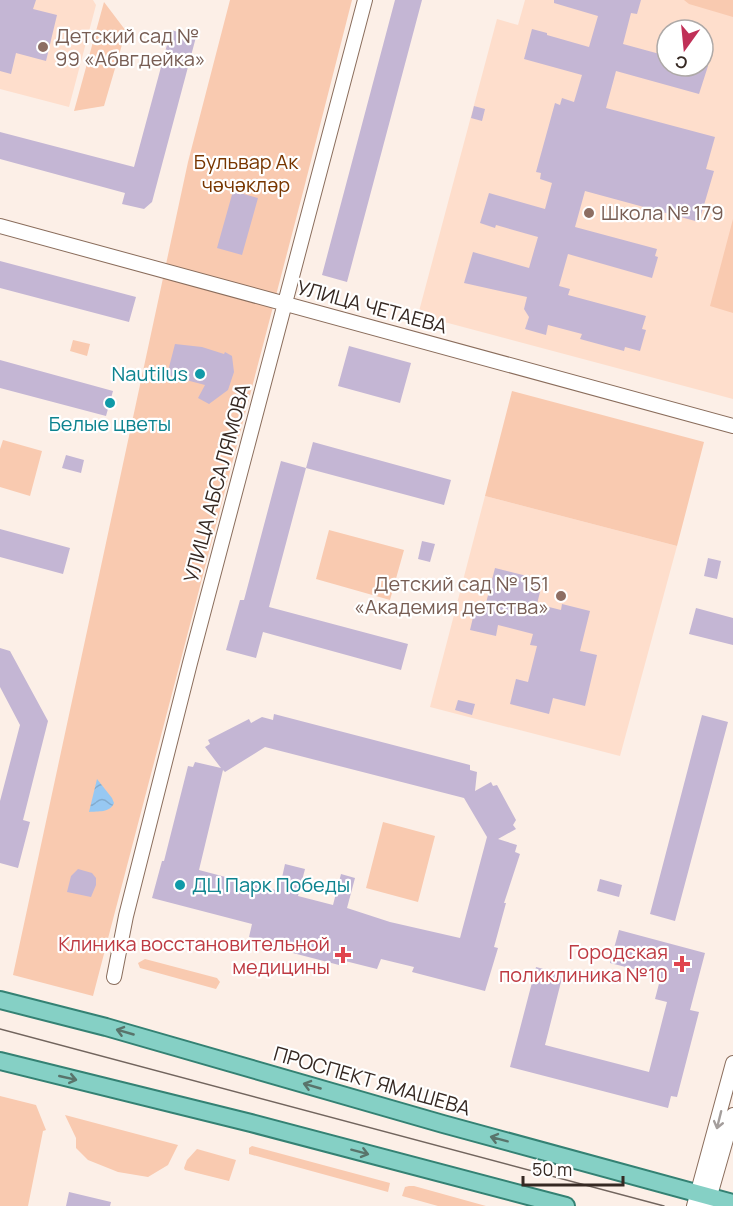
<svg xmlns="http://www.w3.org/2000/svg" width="733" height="1206" viewBox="0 0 733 1206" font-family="Manrope,sans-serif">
  <defs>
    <pattern id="water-waves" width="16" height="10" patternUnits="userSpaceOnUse" patternTransform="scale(1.5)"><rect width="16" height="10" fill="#97c8f2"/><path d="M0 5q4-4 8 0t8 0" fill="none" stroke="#83accf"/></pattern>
  </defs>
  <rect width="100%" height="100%" fill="#fcefe7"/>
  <!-- built -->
  <path fill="#fedecc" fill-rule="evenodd" d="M0,0h93l3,5 -27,102 -69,-18z
    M525,0h208v399l-315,-84 79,-296 21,6zM667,30h36v36h-36z
    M485,496l192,50 -57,210 -190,-49z"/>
  <!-- green -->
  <path fill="#f9cab0" d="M230,0h122l-49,192 -210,804 -80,-21 175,-813z
    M684,0h49v17l-44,-13z
    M104,2l22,29 -22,75 -30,5z
    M733,219v94l-23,-7z
    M73,340l17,4 -3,12 -17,-5z
    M512,391l192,51 -27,104 -192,-50z
    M3,440l39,11 -12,45 -30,-9v-38z
    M329,530l75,20 -14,50 -74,-21z
    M383,822l52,14 -17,66 -52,-14z
    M145,959l72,19 3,4 -4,7 -76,-21 -2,-5z
    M0,1096l36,9 10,25 -3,1 -15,75h-28z
    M65,1115l113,30 -10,20 -20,12 -30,-5 -30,-12 -12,-12v-10z
    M252,1146l138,37 -2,9 -139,-38v-6z
    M197,1149l39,11 -7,21 -44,-11 -1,-2 3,-8z
    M409,1186h5l72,20h-48l-36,-10 3,-9z"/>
  <!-- water -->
  <path fill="url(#water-waves)" d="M97,779l15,19 2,5c-4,10 -16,8 -25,9z"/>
  <!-- building -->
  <path fill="#c4b6d4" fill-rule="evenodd" d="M0,0h36l-3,9 24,6 -11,46 -30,-8 -5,21 -11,-3z
    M395,0h27l-75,282 -25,-7z
    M554,0h87l-4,14 -6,-1 -8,31 44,12v10h41l-9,28 -83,-23 -10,37 109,29 -9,32 8,2 -15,51 -114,-31 -10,36 82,22 -2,7 3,1 -6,21 -84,-24 -9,32 11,3 -2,6 78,21 -4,13 4,1 -6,21 -15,-4 -1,4 -44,-12 2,-5 -34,-9 -2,10 -21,-6 4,-12 -5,-8 3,-12 -63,-14 9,-31 56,16 9,-31 -42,-12 -1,3 -15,-5 9,-30 56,16 7,-26 -12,-4 1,-6 -5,-1 19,-69 5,2 2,-7 12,4 8,-27 -58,-16 8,-30 15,4v2l42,12 9,-31 -44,-13z
    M171,30l25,7 -44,165 -8,7 -22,-5 3,-11 -125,-34v-27l134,35z
    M474,106l11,3 -3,12 -11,-3z
    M233,191l25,7 -16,57 -25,-7z
    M0,261l136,36 -7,25 -129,-34z
    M175,344l27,3 22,7 1,-2 7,4 2,16 -6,18 -19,14 -11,-6 7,-13 -38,-10z
    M349,346l62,17 -11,40 -62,-17z
    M0,360l113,31 -7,25 -106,-28z
    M313,442l138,38 -7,25 -138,-37z
    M66,455l18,5 -3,13 -19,-5z
    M281,461l25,7 -37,139 139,37 -7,26 -138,-38 -7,26 -30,-8 14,-50h4z
    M0,529l70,19 -7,26 -63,-17z
    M422,541l13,3 -5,18 -12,-3z
    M708,558l13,3 -4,18 -13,-3z
    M495,568l48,12 -6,24 24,6 1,-6 28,7 -10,40 17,4 -12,51 -32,-8 -4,16 -39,-10 6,-25 12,3 9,-36 -7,-1 3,-11 -35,-9 -2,11 -26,-6 7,-29 9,2z
    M696,608l37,10v27l-44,-11z
    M0,648l10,3 38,70 -25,99 7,2 -12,46 -18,-5v-62l20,-76 -20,-38z
    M458,700l17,4 -3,11 -17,-5z
    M274,714l196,51v5l7,2 -2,19 16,-9 2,4 4,-1 19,35 -3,5 3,4 -18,10 19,6 -2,7 5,2 -16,49h2l-12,44 4,1 -13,43 -73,-19 2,-5 -33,-8 -4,10 -32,-8 -6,4 -50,-13 -4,-6 -36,-9 3,-13 -100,-26 10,-37h2l24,-95 5,1 2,-5 26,6 -16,-21 5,-3 -2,-4 41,-21 2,4 11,-6 11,3zM265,747l199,51 23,39 -27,101 -70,-16 -43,-14 8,-30 -14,-4 -8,31 -35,-9 7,-27 -20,-5 -6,27 -80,-21 24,-100 2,2z
    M702,715l26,7 -53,199 -25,-7z
    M78,869l14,4 4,5v7l-5,12 -24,-5 4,-16z
    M600,879l22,6 -3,12 -22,-6z
    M619,930l86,23 -15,57 9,2 -22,85 -6,-1 -3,12 -158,-41 26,-100 27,7 -18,71 104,27 18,-70 -12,-3 6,-23 -51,-13z
    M69,1192l42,10 -1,4h-44z"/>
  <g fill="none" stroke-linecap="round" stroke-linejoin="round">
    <defs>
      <path id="minor" d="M0,226l733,200
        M114,977l12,-61 64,-253 175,-663
        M694,1206l39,-143
        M707,1206l26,-91"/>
      <path id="major" d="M0,1000l106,27 337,97 290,79
        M0,1061l251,62 315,83"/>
    </defs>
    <!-- minor casing -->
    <use href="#minor" stroke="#8a6d5c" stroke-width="16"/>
    <!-- major casing -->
    <use href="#major" stroke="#348173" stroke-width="20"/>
    <!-- minor -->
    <use href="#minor" stroke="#fff" stroke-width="14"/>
    <!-- major -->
    <use href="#major" stroke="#85d0c5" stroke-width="16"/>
    <!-- tram -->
    <path stroke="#72655e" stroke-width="1.5" d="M0,1029l664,177"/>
  </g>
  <!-- one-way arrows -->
  <defs><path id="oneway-shaft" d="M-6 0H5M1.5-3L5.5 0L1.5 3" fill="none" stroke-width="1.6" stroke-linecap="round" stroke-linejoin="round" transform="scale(1.5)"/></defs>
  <g stroke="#59746b">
    <use href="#oneway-shaft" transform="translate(125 1032) rotate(-164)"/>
    <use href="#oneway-shaft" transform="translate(68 1078) rotate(13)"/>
    <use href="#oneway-shaft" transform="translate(312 1086) rotate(-164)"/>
    <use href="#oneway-shaft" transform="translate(499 1139) rotate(-165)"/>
    <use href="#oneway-shaft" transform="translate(360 1152) rotate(15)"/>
  </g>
  <use stroke="#a49e9c" href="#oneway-shaft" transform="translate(719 1120) rotate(104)"/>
  <!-- markers -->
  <g fill="#8d6e63" stroke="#fff" stroke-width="2">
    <circle cx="43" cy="47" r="6"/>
    <circle cx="589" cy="213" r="6"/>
    <circle cx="561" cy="596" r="6"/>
  </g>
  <g fill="#0f9aa8" stroke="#fff" stroke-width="2">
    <circle cx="200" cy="374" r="6"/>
    <circle cx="110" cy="403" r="6"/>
    <circle cx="180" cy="885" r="6"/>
  </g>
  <g fill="#e0444e" stroke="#fff" stroke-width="2">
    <path d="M340 946h6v6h6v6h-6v6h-6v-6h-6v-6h6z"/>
    <path d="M679 955h6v6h6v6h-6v6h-6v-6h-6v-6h6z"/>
  </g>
  <g text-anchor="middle" stroke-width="4.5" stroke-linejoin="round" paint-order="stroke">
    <!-- education labels -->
    <g font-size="20" fill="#785e54" stroke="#fff" text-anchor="start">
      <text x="55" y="43">Детский сад №<tspan x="55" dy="23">99 «Абвгдейка»</tspan></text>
      <text x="601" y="220">Школа № 179</text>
      <text x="549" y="591" text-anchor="end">Детский сад № 151<tspan x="549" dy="23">«Академия детства»</tspan></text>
    </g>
    <!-- park labels -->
    <g font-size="20" fill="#783600" stroke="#fff">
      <text x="246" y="169">Бульвар Ак<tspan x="246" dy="23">чәчәкләр</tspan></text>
    </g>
    <!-- street labels -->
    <g font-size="20" fill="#352822" stroke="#fff">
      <text transform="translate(372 307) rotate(15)" y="7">УЛИЦА ЧЕТАЕВА</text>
      <text transform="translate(217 483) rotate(-75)" y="7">УЛИЦА АБСАЛЯМОВА</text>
      <text transform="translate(372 1081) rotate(16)" y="7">ПРОСПЕКТ ЯМАШЕВА</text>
    </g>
    <!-- culture labels -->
    <g font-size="20" fill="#0d838f" stroke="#fff" text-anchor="end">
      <text x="188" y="381">Nautilus</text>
      <text x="110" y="431" text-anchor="middle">Белые цветы</text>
      <text x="192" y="892" text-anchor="start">ДЦ Парк Победы</text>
    </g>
    <!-- health labels -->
    <g font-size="20" fill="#be3a42" stroke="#fff" text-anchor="end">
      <text x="330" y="951">Клиника восстановительной<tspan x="330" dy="23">медицины</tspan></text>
      <text x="668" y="959">Городская<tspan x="668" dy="23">поликлиника №10</tspan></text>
    </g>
  </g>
  <!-- north arrow -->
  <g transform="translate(685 48) rotate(195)"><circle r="28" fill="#ffffff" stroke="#aea9a7" stroke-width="1.5"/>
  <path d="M0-4.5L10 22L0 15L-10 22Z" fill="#c03057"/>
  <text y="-9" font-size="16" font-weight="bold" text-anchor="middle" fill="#352822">С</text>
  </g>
  <!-- scale -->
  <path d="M523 1176v9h100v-9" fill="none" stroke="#352822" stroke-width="3"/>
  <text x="532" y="1176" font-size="18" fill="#352822" stroke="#ffffff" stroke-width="4.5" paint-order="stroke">50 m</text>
</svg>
